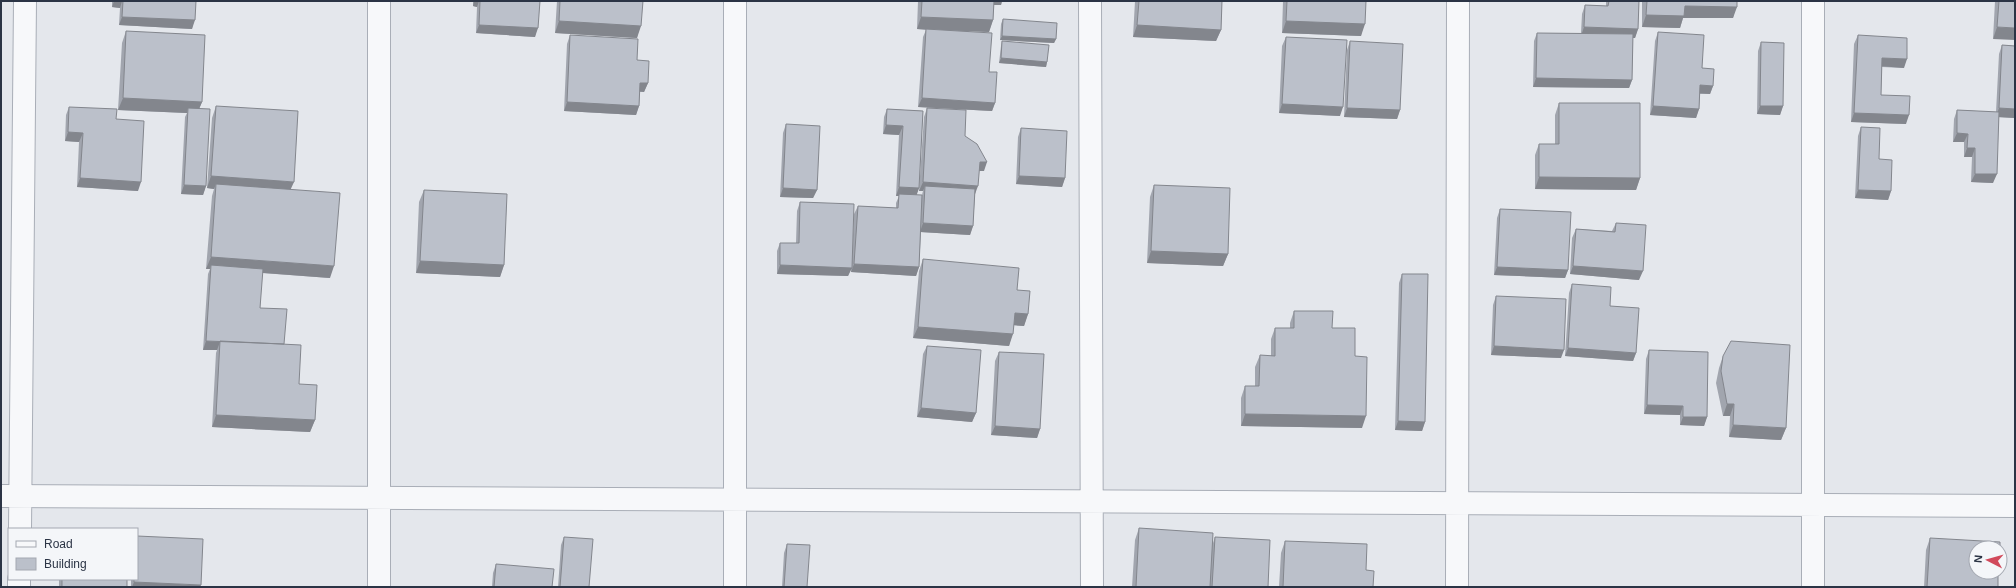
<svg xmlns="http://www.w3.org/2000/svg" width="2016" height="588" viewBox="0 0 2016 588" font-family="Arial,sans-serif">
  <rect width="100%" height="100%" fill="#e4e7ec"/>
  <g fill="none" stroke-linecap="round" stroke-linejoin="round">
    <defs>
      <path id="minor" d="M379,1v586
        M735,1v586
        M1090,1l2,586
        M1,496l2014,10
        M20,529l5,-528
        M19,587v-8
        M1457,587l1,-586
        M1813,587v-586"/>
    </defs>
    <!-- minor casing -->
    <use href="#minor" stroke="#a9aeb7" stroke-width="24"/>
    <!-- minor -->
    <use href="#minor" stroke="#f7f8fa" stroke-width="22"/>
  </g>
  <!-- wall -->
  <path fill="#a1a5ae" d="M112,1h84l-4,28 -73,-4 1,-17 -8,-1z
    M473,1h67l-5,36 -59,-4 1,-26 -4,-1z
    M557,1h86l-6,37 -82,-5z
    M918,1h84l-1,4h-7l-1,15 -4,12 -20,-1 20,41 6,31 -3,8 -74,-4 5,-70 3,-7 -9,-1z
    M1135,1h87l-1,29 -5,11 -83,-4z
    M1283,1h83l-5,35 -79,-3z
    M1606,1h33l-1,28 -3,9h-2l-1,42 -3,8 -96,-1 1,-46 3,-8h44l1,-19 3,-9 21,1z
    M1642,1h95l-4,17h-50l-3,10 -38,-1z
    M1995,1h20l-22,38z
    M1003,19l53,20 -2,4 -54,-3 1,-16z
    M126,31l76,71 -3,7 7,77 -3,9 -22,-1 4,-77 2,-4 -69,-3 4,-67z
    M1658,32l44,36 11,18 -3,8h-10l-1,15 -3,9 -46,-3 5,-74z
    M570,35l67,25 11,23 -4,9h-4l-1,14 -3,9 -72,-4 3,-67z
    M1858,35l46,33 -22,-1 -1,28 25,29 -55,-2 3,-78z
    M1286,37l54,79 -61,-3 3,-67z
    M1002,41l45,21 -1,5 -47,-4 2,-17z
    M1350,41l50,69 -3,9 -53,-2 3,-67z
    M1761,42l22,64 -3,9 -23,-1 1,-63z
    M2002,45l13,1v72l-16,-1 -6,66 -22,-1 1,-25h-8v-15h-11l1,-23 3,-9 39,2 3,-58z
    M1559,103l81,75 -4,12 -101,-1v-34l4,-11h16v-29z
    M216,106l75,83 39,89 -68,-5 -2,35 24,36 15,40 16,36 -5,12 -98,-5 4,-74 1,-3h-14l5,-76 2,-5h-4l6,-73 2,-7 -7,-1 5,-70z
    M69,107l69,84 -61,-4 2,-45 -14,-1 1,-26z
    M927,108l38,28 19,35h-5l-4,23 -2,32 -3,9 -49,-3 -2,35 -3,9 -65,-4v-4l-3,8 -71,-2v-23l3,-8h16l1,-32 3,-9 52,53 2,-41 4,-8 38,2v-5l3,-7h-3l3,-61 -16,-1 1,-17 3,-8 36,2 -4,77 -3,7h6l1,-4h-4l5,-74z
    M786,124l31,66 -4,8 -33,-1 3,-64z
    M1861,127l30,64 -3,9 -33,-2 3,-62z
    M1021,128l44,50 -3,9 -46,-3 2,-47z
    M1154,185l74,69 -5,12 -76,-3 3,-66z
    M424,190l80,75 -4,12 -84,-4 3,-71z
    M1500,209l68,61 -3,8 -71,-3 3,-57z
    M1616,223l23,57 -69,-6 2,-36 4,-9 36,2z
    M923,259l94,31 11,24 -4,12 -10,-1 -5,21 -96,-8 6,-67z
    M1402,274l23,148 -3,9 -27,-1 4,-147z
    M1572,284l38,22 26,47 -3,8 -68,-5 4,-63z
    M1496,296l65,62 -70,-3 2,-50z
    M1294,311l38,17 23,28 7,72 -121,-2v-28l4,-12h10v-19l5,-12 11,1v-17l4,-11h15v-5z
    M927,346l49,67 -4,9 -55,-5 6,-63z
    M1649,350l58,67 -3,9 -24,-1v-10l-36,-1 2,-55z
    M999,352l41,77 -3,9 -46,-3 4,-74z
    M1723,356l63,72 -5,12 -52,-3 1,-21h-7l-7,-33 3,-15z
    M1139,528l74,15 2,-6 53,50h-136l3,-47z
    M564,537l25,50h-31l3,-42z
    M1930,538l68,49h-74l2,-37z
    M1285,541l81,29 7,17h-94l2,-34z
    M787,544l20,43h-25l2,-34z
    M496,564l56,23h-60l1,-14z
    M59,579h68v8h-68z
    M131,579h6l63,8h-69z"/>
  <!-- shaded-wall -->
  <path fill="#83868d" d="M114,1h8l-2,7 -8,-1z
    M474,1h5l-2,6 -4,-1z
    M991,1h11l-1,4h-11z
    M1685,6l52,1 -4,11h-50l-3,10 -38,-1 4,-12z
    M122,17l73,3 -3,9 -73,-4z
    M921,17l72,3 -4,12 -72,-3z
    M559,21l82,5 -4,12 -82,-5z
    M1286,21l79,3 -4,12 -79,-3z
    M479,25l59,3 -3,9 -59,-4z
    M1137,25l84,5 -5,11 -83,-4z
    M1584,27l54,2 -3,9 -54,-2z
    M1997,27l18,1v12l-22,-1z
    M1002,36l54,3 -2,4 -54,-3z
    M1001,58l46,4 -1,5 -47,-4z
    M1882,58l25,1 -3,9 -25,-2z
    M1536,78l96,2 -3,8 -96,-1z
    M640,83h8l-4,9 -7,-1z
    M1700,85l13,1 -3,8 -13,-1z
    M123,98l79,4 -5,12 -9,-6 -1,5 -69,-3z
    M922,98l73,5 -3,8 -74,-4z
    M567,102l72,4 -3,9 -72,-4z
    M1282,104l61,3 -3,9 -61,-3z
    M1653,106l46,3 -3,9 -46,-3z
    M1760,106h23l-3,9 -23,-1z
    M1347,108l53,2 -3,9 -53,-2z
    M1999,108l16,1v9l-19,-1z
    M1854,113l55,2 -3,9 -55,-2z
    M886,125l17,1 -4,9 -16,-1z
    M68,132l15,1 -4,9 -14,-1z
    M1957,133l11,1 -4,8h-11z
    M1967,148h8l-3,9h-8z
    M980,162h7l-3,9h-7z
    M1975,174h22l-4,9 -22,-1z
    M211,176l83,6 -5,11 -73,-9 -2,5 -7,-1z
    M1019,176l46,2 -3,9 -46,-3z
    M1539,177l101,1 -4,12 -101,-1z
    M80,178l61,4 -3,9 -61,-4z
    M923,182l55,4 -3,8 -50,-8 -2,5h-4z
    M184,185l22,1 -3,9 -22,-1z
    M899,187l20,1 -3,9 -17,-3v2h-3z
    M783,188l34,2 -4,8 -33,-1z
    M1858,190l33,1 -3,9 -33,-2z
    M923,223l50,3 -3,9 -50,-3z
    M1151,251l77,3 -5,12 -76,-3z
    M211,257l123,9 -4,12 -119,-9v-4l-1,4h-4z
    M420,261l84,4 -4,12 -84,-4z
    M854,264l65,3 -3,9 -65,-4z
    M780,265l72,3 -4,8 -71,-2z
    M1573,266l70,5 -4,9 -69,-6z
    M1497,267l71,3 -3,8 -71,-3z
    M1015,313l13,1 -4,12 -13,-1z
    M918,327l95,7 -4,12 -96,-8z
    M206,341l14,1 -3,8h-14z
    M1494,346l70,4 -3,8 -70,-3z
    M1568,348l68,5 -3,8 -68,-5z
    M1727,404h7l-4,12h-7z
    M1647,405l36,1 -3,9 -36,-1z
    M921,408l55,5 -4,9 -55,-5z
    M1245,414l121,2 -4,12 -121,-2z
    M216,415l99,5 -5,12 -98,-5z
    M1683,417h24l-3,9 -24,-1z
    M1398,421l27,1 -3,9 -27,-1z
    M1733,425l53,3 -5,12 -52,-3z
    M995,426l45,3 -3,9 -46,-3z
    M134,582l67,3 -1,2h-68z"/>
  <!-- building -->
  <path fill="#bbc0ca" stroke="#83868d" d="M123,1h73l-1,19 -73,-3z
    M480,1h60l-2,27 -59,-3z
    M560,1h83l-2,25 -82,-5z
    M922,1h72l-1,19 -72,-3z
    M1139,1h83l-1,29 -84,-5z
    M1287,1h79l-1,23 -79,-3z
    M1609,1h30l-1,28 -54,-2 1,-22 23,1z
    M1647,1h90v6l-52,-1 -1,10 -38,-1z
    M1999,1h16v27l-18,-1z
    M1003,19l54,4 -1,16 -54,-3z
    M926,29l66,4 -3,39h8l-2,31 -73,-5z
    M126,31l79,4 -3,67 -79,-4z
    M1658,32l46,3 -2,33 12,1 -1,17 -13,-1 -1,24 -46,-3z
    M1537,33l96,1 -1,46 -96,-2z
    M570,35l68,4 -1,21 12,1 -1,22h-8l-1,23 -72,-4z
    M1858,35l49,3v21l-25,-1 -1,37 29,1 -1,19 -55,-2z
    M1286,37l61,3 -4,67 -61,-3z
    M1002,41l47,4 -2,17 -46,-4z
    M1350,41l53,3 -3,66 -53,-2z
    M1761,42l23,1 -1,63h-23z
    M2002,45l13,1v63l-16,-1z
    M1559,103h81v75l-101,-1v-33h20z
    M216,106l82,5 -4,71 -83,-6z
    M69,107l48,2 -1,10 28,2 -3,61 -61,-4 3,-45 -15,-1z
    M188,108l22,1 -4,77 -22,-1z
    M927,108l39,2 -1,26 12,8 10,18h-7l-2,24 -55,-4z
    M887,109l36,2 -4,77 -20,-1 4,-61 -17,-1z
    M1957,110l42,2 -2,62h-22v-26h-8l1,-14 -11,-1z
    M786,124l34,2 -3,64 -34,-2z
    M1861,127l19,1 -1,31 13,1 -1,31 -33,-1z
    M1021,128l46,3 -2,47 -46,-2z
    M216,184l124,9 -6,73 -123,-9z
    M1154,185l76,3 -2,66 -77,-3z
    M925,186l50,3 -2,37 -50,-3z
    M424,190l83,4 -3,71 -84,-4z
    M899,194l23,1 -3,72 -65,-3 4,-58 40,2z
    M800,202l54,2 -2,64 -72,-3v-22h19z
    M1500,209l71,3 -3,58 -71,-3z
    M1616,223l30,2 -3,46 -70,-5 3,-37 39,3z
    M923,259l96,9 -2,22 13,1 -2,23 -13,-1 -2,21 -95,-7z
    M211,265l52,4 -3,39 27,1 -3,35 -78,-3z
    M1402,274h26l-3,148 -27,-1z
    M1572,284l39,3 -1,19 29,2 -3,45 -68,-5z
    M1496,296l70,3 -2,51 -70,-4z
    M1294,311h39l-1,17h23v28l12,1 -1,59 -121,-2v-28h14l1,-31 15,1v-28h19z
    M220,341l81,4 -2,39 18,1 -2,35 -99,-5z
    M1731,341l59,4 -4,83 -53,-3 1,-21h-7l-6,-33 2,-15z
    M927,346l54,4 -5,63 -55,-5z
    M1649,350l59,2 -1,65h-24v-11l-36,-1z
    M999,352l45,2 -4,75 -45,-3z
    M1139,528l74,5 -3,54h-74z
    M137,536l66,3 -2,46 -67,-3v-3h3z
    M564,537l29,2 -4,48h-29z
    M1215,537l55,3 -2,47h-56z
    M1930,538l70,4v6h-24v24h22v15h-71z
    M1285,541l82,3 -1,26 8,1 -1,16h-90z
    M787,544l23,1 -3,42h-23z
    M496,564l58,5 -2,18h-58z
    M62,579h65v8h-65z"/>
  <!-- border -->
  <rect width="2016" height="588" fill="none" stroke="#2b3445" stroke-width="4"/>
  <!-- legend -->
  <rect x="8" y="528" width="130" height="52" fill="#f4f6f9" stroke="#a4a8b1"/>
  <rect x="16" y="541" width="20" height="6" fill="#f7f8fa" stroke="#a4a8b1"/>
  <text x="44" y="548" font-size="12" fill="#2b3445">Road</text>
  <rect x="16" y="558" width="20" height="12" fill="#bbc0ca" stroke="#a4a8b1"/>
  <text x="44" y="568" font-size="12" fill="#2b3445">Building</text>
  <!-- north arrow -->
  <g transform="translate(1988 560) rotate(276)"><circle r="19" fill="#f4f6f9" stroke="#a4a8b1"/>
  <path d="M0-3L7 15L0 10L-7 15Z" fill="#d1495b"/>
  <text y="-6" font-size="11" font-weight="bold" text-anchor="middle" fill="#2b3445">N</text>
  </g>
</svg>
